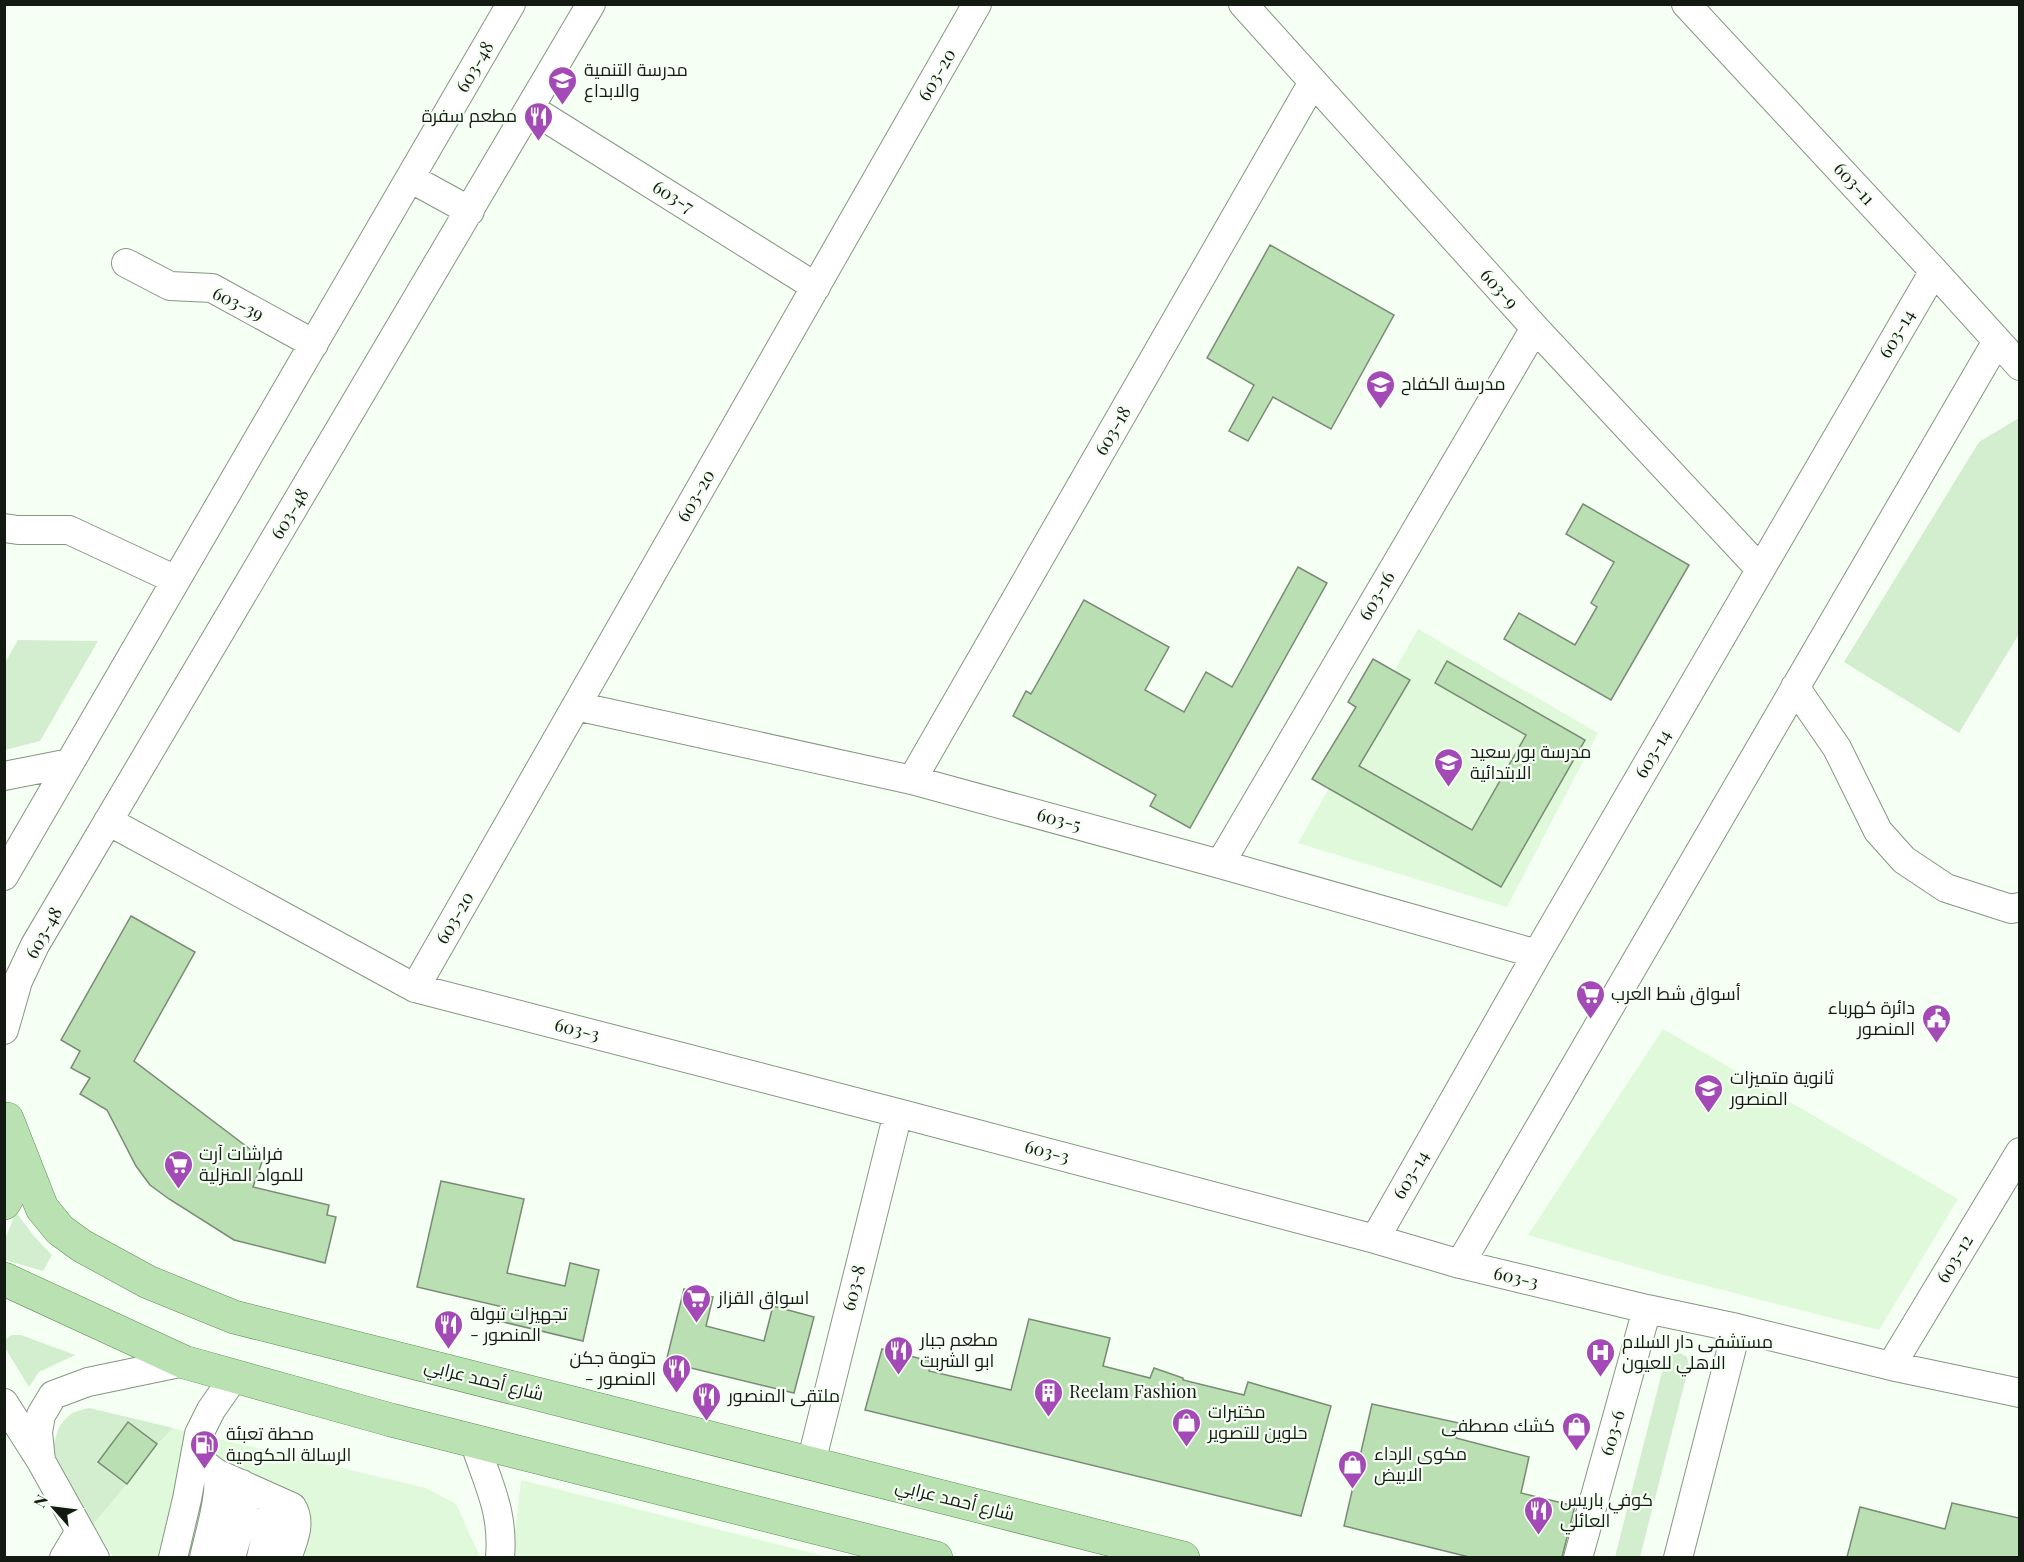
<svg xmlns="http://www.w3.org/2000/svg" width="2024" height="1562" viewBox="0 0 2024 1562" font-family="'Playfair Display',Cairo,serif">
  <rect width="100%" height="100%" fill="#f6fff4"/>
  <!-- built -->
  <path fill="#dff9da" d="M1418,629l180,104 -91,174 -209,-64z
    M1663,1029l295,170 -79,131 -219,-56 -132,-39z
    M89,1408l337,80 30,16 24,53h-367l-36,-58 -19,-71 14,-16z
    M521,1480l307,77 -316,1z"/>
  <!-- green -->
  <path fill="#d3eece" d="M2019,418v216l-60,99 -115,-71 135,-220z
    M18,640l80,1 -58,100 -35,9v-87z
    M16,1212l17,23 19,20 -9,16 -38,-11v-21z
    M11,1335h10l54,20 -36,17 -10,15 -24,-39v-8z
    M1680,1353l7,4 2,9 -49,191h-25l50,-197 6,-6z
    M89,1408l84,20 -16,16 -30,-22 -29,40 29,22 -34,40 -41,-73c7,-26 9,-36 37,-43z"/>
  <!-- building -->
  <path fill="#b9dfb2" stroke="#798b75" stroke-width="1.5" d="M1270,245l124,70 -63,114 -58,-32 -25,44 -19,-10 25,-46 -47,-27z
    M1583,504l106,61 -78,135 -107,-61 15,-26 56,32 22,-38 -6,-4 23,-41 -48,-28z
    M1298,567l29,16 -137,245 -40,-22 6,-11 -143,-79 13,-25 5,3 53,-94 85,47 -24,43 39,22 22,-40 26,15z
    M1373,659l37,21 -51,86 113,64 54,-95 -91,-52 12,-22 138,79 -84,147 -189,-108 44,-72 -8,-5z
    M131,916l64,36 -61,109 129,98 -10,28 76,18 -2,10 9,2 -11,46 -91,-23 -65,-41 -19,-14 -14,-19 -29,-56 -27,-16 10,-16 -19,-10 9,-17 -19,-11z
    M441,1181l83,18 -17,74 58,13 5,-23 29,7 -16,71 -84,-20 4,-14 -86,-20z
    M684,1289l29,8 -7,29 58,15 9,-35 41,11 -20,76 -128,-31z
    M1029,1319l81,19 -7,28 47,12 4,-10 29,10v2l61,15 4,-13 83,24 -30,110 -436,-106 17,-61 48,12 -1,10 82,19z
    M1372,1404l87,19 -3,15 73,19 -8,36 54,13 -13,51h-93l-125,-31z
    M128,1422l29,22 -30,40 -29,-22z
    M1952,1503l67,15v39h-172l13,-50 85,22z"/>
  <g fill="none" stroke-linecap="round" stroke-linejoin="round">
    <defs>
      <path id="minor" d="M1243,4l292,324 225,241
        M1686,4l248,267 86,95
        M530,108l286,179
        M410,178l60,33
        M126,263l44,23 42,2 102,56
        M4,528l14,2h51l107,50
        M1795,687l42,61 41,83 26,29 42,28 65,21 9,-2
        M576,706l336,74 308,84 317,90
        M4,776l66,-13
        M912,780l401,-698
        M108,821l307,167 483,125 477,126 85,25 187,45 90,19 154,38 129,27
        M1220,864l315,-536
        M4,876l507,-872
        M415,988l562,-984
        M4,1030l14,-49 17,-36 556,-941
        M1375,1239l162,-285 397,-683
        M1460,1264l537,-923
        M1891,1366l129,-214
        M4,1403l37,58 54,97
        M474,1441c14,43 30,70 26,117
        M196,1458l20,15 76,34c10,16 1,34 -5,51
        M41,1461l-3,-29 3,-17 12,-20 35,-13 96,-20
        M811,1463l87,-350
        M64,1558l16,-27
        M173,1558l14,-59 12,-65 12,-24 23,-33
        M204,1558c4,-20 20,-68 12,-85
        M231,1558c5,-22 19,-51 11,-74
        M261,1558l12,-52 -5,-9
        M1578,1558l69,-249
        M1678,1558l59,-230"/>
      <path id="major" d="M7,1119l35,89 18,22 22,16 66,36 86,35 949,241
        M4,1203l3,-5 6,-40 -3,-16
        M4,1279l180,83 207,58 545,138"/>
    </defs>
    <!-- minor casing -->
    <use href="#minor" stroke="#849780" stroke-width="30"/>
    <!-- major casing -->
    <use href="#major" stroke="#608e57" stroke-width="34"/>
    <!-- minor -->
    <use href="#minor" stroke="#fff" stroke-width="28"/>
    <!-- major -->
    <use href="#major" stroke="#b9e1b1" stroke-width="33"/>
  </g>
  <!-- icons -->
  <defs>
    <symbol id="school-pin" viewBox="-11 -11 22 30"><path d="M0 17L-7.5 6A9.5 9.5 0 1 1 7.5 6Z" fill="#a34ab6" stroke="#f6fff4"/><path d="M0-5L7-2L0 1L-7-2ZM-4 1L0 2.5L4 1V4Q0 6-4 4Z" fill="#fff"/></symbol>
    <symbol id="restaurant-pin" viewBox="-11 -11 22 30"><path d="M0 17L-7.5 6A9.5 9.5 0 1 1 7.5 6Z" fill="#a34ab6" stroke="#f6fff4"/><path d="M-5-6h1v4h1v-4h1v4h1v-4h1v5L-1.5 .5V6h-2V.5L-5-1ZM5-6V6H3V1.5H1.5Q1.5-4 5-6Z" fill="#fff"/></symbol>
    <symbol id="supermarket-pin" viewBox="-11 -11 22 30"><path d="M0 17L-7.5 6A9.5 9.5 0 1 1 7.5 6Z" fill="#a34ab6" stroke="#f6fff4"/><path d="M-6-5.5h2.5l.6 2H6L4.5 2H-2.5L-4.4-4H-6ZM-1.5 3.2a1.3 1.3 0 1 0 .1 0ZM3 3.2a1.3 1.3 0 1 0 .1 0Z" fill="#fff"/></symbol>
    <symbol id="civic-pin" viewBox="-11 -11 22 30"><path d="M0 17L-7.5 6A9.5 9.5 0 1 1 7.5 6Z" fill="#a34ab6" stroke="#f6fff4"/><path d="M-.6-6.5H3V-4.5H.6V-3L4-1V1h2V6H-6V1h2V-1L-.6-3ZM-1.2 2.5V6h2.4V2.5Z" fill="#fff"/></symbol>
    <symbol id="hospital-pin" viewBox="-11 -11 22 30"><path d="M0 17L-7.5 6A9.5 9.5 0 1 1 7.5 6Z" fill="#a34ab6" stroke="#f6fff4"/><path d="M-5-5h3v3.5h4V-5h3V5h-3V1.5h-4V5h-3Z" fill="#fff"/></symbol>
    <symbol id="building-pin" viewBox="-11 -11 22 30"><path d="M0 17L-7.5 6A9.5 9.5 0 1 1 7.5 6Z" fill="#a34ab6" stroke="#f6fff4"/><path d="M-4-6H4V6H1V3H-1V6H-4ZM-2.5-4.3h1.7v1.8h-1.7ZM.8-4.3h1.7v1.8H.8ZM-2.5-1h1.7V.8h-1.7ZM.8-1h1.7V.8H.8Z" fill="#fff"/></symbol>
    <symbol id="shop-pin" viewBox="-11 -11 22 30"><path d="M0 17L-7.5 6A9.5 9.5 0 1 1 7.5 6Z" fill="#a34ab6" stroke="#f6fff4"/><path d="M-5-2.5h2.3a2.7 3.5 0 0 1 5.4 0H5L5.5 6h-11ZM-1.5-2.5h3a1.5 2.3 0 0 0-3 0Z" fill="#fff"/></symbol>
    <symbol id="fuel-pin" viewBox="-11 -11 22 30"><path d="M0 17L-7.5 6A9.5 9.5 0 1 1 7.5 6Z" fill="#a34ab6" stroke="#f6fff4"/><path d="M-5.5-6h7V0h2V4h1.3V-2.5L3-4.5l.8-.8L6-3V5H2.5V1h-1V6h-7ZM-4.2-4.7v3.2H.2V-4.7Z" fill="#fff"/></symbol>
  </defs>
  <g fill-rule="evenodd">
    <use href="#school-pin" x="546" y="64" width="33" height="45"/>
    <use href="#restaurant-pin" x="522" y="100" width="33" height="45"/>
    <use href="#school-pin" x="1364" y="368" width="33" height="45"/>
    <use href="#school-pin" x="1432" y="746" width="33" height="45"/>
    <use href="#supermarket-pin" x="1574" y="978" width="33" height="45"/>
    <use href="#civic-pin" x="1920" y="1002" width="33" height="45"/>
    <use href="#school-pin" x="1692" y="1072" width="33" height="45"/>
    <use href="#supermarket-pin" x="162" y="1148" width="33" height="45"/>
    <use href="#supermarket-pin" x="680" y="1282" width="33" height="45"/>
    <use href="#restaurant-pin" x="432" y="1308" width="33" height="45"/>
    <use href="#restaurant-pin" x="882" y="1334" width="33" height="45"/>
    <use href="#hospital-pin" x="1584" y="1336" width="33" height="45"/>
    <use href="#restaurant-pin" x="660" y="1352" width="33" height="45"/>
    <use href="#building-pin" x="1032" y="1376" width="33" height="45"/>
    <use href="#restaurant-pin" x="690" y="1380" width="33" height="45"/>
    <use href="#shop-pin" x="1170" y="1406" width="33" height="45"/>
    <use href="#shop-pin" x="1560" y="1410" width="33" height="45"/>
    <use href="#fuel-pin" x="188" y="1428" width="33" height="45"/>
    <use href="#shop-pin" x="1336" y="1448" width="33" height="45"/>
    <use href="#restaurant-pin" x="1522" y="1494" width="33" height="45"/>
  </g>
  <g text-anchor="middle" stroke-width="4.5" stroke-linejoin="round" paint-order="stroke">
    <!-- street labels -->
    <g font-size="18" fill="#131a11" stroke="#f6fff4">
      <text transform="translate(475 67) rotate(-60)" y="6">603-48</text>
      <text transform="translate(937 75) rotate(-60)" y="6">603-20</text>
      <text transform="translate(1854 184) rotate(47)" y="6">603-11</text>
      <text transform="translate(673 197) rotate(32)" y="6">603-7</text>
      <text transform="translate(1499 289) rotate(48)" y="6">603-9</text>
      <text transform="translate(238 304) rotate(26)" y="6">603-39</text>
      <text transform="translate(1897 334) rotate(-60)" y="6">603-14</text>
      <text transform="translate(1113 431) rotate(-60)" y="6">603-18</text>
      <text transform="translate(696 496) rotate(-60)" y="6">603-20</text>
      <text transform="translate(290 514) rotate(-59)" y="6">603-48</text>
      <text transform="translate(1377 596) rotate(-60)" y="6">603-16</text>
      <text transform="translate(1653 754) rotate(-60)" y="6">603-14</text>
      <text transform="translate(1059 820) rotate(15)" y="6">603-5</text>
      <text transform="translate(455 918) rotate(-60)" y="6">603-20</text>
      <text transform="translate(44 933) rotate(-61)" y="6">603-48</text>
      <text transform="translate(577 1030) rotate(14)" y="6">603-3</text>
      <text transform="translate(1047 1152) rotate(15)" y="6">603-3</text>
      <text transform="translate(1411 1175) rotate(-60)" y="6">603-14</text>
      <text transform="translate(1955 1259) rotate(-59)" y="6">603-12</text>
      <text transform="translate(1516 1278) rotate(13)" y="6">603-3</text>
      <text transform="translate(854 1288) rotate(-76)" y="6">603-8</text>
      <text transform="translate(484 1380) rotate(14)" y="6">شارع أحمد عرابي</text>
      <text transform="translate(1613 1433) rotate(-74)" y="6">603-6</text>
      <text transform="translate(955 1500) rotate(14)" y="6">شارع أحمد عرابي</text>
    </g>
    <!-- poi labels -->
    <g font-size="18" fill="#131a11" stroke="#f6fff4" text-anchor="start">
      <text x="584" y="76">مدرسة التنمية<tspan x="584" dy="21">والابداع</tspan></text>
      <text x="517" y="122" text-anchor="end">مطعم سفرة</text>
      <text x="1401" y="390">مدرسة الكفاح</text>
      <text x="1470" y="758">مدرسة بور سعيد<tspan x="1470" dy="21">الابتدائية</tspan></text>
      <text x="1611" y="1000">أسواق شط العرب</text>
      <text x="1915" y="1014" text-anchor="end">دائرة كهرباء<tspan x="1915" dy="21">المنصور</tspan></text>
      <text x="1730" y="1084">ثانوية متميزات<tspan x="1730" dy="21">المنصور</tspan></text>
      <text x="199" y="1160">فراشات آرت<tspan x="199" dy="21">للمواد المنزلية</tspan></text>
      <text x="718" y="1304">اسواق القزاز</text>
      <text x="470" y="1320">تجهيزات تبولة<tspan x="470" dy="21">- المنصور</tspan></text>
      <text x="920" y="1346">مطعم جبار<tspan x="920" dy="21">ابو الشربت</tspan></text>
      <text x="1622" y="1348">مستشفى دار السلام<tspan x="1622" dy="21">الاهلي للعيون</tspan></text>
      <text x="656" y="1364" text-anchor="end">حتومة جكن<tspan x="656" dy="21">- المنصور</tspan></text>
      <text x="1069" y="1398">Reelam Fashion</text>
      <text x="728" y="1402">ملتقى المنصور</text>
      <text x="1208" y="1418">مختبرات<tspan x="1208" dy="21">حلوين للتصوير</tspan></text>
      <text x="1555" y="1432" text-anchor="end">كشك مصطفى</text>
      <text x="226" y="1440">محطة تعبئة<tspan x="226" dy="21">الرسالة الحكومية</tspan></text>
      <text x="1374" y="1460">مكوى الرداء<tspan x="1374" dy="21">الابيض</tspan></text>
      <text x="1560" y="1506">كوفي باريس<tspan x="1560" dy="21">العائلي</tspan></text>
    </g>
  </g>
  <!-- border -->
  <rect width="2024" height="1562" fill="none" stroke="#131a11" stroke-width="12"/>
  <!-- north arrow -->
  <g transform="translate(54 1508) rotate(298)" stroke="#f6fff4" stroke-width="4.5" paint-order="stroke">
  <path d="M0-4.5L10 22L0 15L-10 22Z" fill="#131a11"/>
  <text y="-9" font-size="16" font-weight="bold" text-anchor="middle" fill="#131a11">N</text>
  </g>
</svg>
